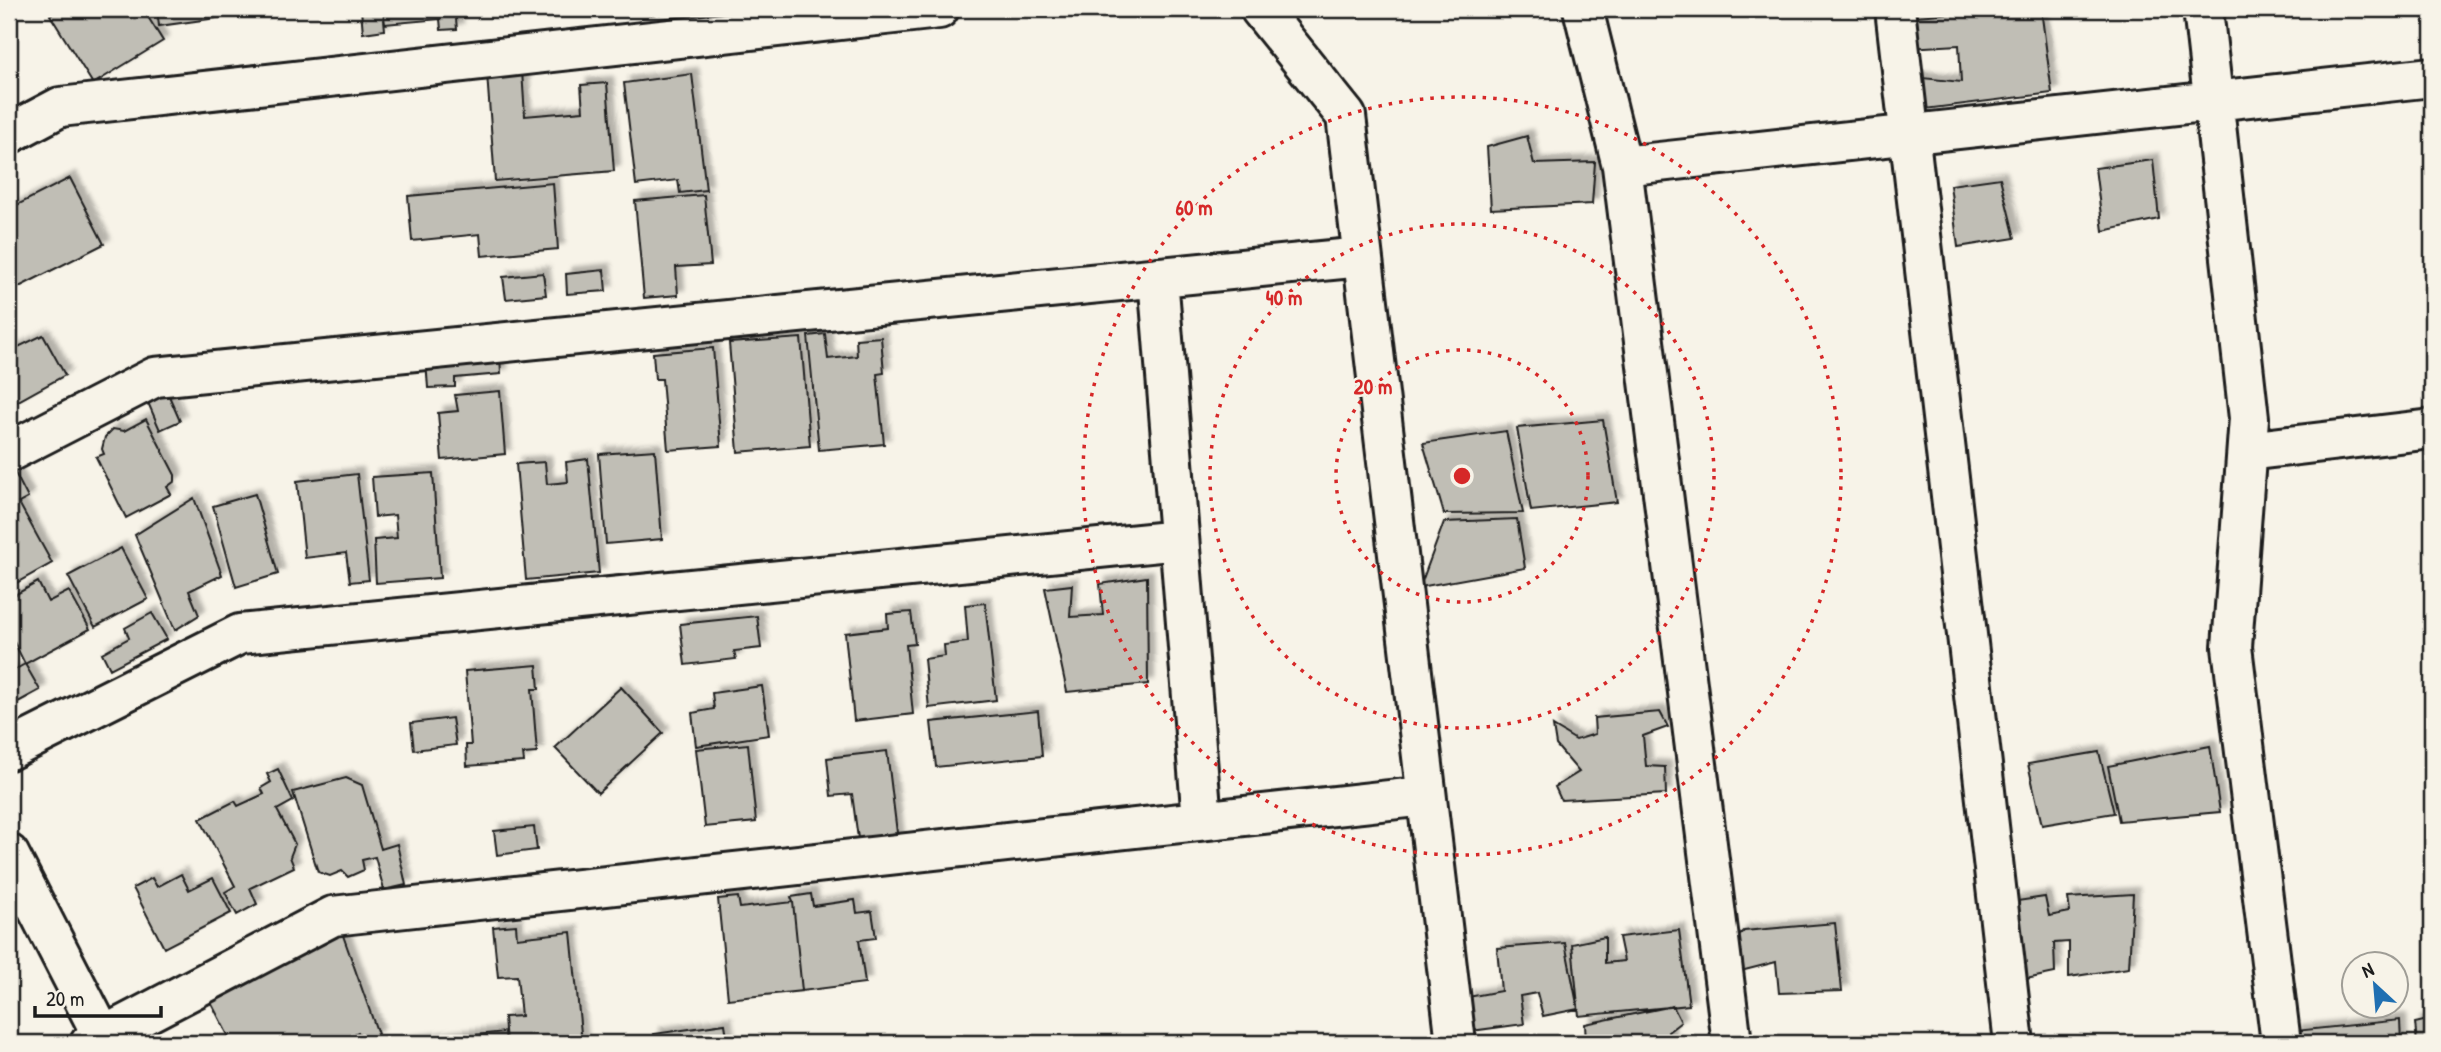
<svg xmlns="http://www.w3.org/2000/svg" width="2441" height="1052" viewBox="0 0 2441 1052" font-family="'Patrick Hand',sans-serif">
  <defs>
    <filter id="shadow"><feDropShadow dx="6" dy="-6" stdDeviation="2" flood-color="#0004"/></filter>
  </defs>
  <rect width="100%" height="100%" fill="#f7f3e8"/>
  <filter id="ink" filterUnits="userSpaceOnUse"><feTurbulence type="fractalNoise" baseFrequency=".0143" numOctaves="2"/><feDisplacementMap in="SourceGraphic" scale="14" xChannelSelector="R" yChannelSelector="G"/><feConvolveMatrix kernelMatrix="1 2 1 2 8 2 1 2 1" color-interpolation-filters="sRGB"/></filter>
  <g filter="url(#ink)">
    <!-- building -->
    <path fill="#c0beb5" stroke="#1c1c1c" stroke-width="2" filter="url(#shadow)" d="M59,9h84l20,32 -70,43 -43,-69z
      M157,9h81l1,6 -80,11z
      M361,9h22l2,21 -22,3z
      M383,9h72l2,20 -16,1 -1,-11 -55,5z
      M534,9h74v2l-73,8z
      M649,9h37v1l-37,5z
      M2004,9h37l11,84 -135,17 -4,-33 48,5 -2,-37 -51,3 -4,-31z
      M522,71l3,45 58,-5 -2,-26 26,-2 7,88 -119,10 -8,-107z
      M692,74l14,116 -26,3 -2,-13 -42,5 -12,-102z
      M1527,136l7,28 61,-2 -3,42 -101,5 -4,-62z
      M2153,160l6,59 -56,12 -8,-63z
      M70,178l34,66 -95,48v-83z
      M2000,178l15,60 -57,9 -8,-62z
      M553,183l5,66 -76,7 -2,-22 -68,7 -4,-45z
      M704,195l7,70 -35,2 2,28 -34,3 -9,-97z
      M604,270l2,21 -39,3 -1,-20z
      M543,273l3,22 -40,4 -3,-22z
      M825,334l3,25 29,-3 -1,-17 25,-2 3,36 -7,1 7,70 -65,6 -11,-114z
      M43,335l22,40 -56,31v-61l3,5z
      M801,338l9,108 -72,6 -9,-109z
      M713,348l8,98 -53,4 -6,-71h-7l-2,-26z
      M500,356l1,18 -46,4v9l-27,1 -2,-27z
      M166,389l14,32 -20,9 -14,-32z
      M500,391l5,63 -63,6 -4,-47 20,-2 -3,-16z
      M146,419l29,56v6l-8,6 4,7 -45,24 -30,-61 8,-3 -2,-5 3,-12 8,-8 11,2z
      M1603,420l14,82 -86,9 -14,-83z
      M1506,431l17,82 -79,1 -21,-71z
      M655,450l7,89 -56,5 -7,-90z
      M588,459l11,114 -73,7 -10,-116 29,-2 2,22 21,-2 -2,-20z
      M12,467l16,31 -9,5 33,60 -43,24v-119z
      M433,473l7,105 -64,5 -2,-43 23,-2 -2,-23 -20,2 -3,-40z
      M357,474l12,106 -19,2 -4,-29 -41,5 -8,-77z
      M255,494l23,80 -42,13 -23,-81z
      M194,498l28,77 -33,16 10,24 -24,15 -40,-95z
      M1517,519l8,49 -105,19 24,-65z
      M121,548l27,51 -53,28 -27,-51z
      M1147,577l1,107 -81,8 -22,-104 27,-3 -2,32 33,-2 -3,-31z
      M38,582l10,20 21,-11 21,38 -65,35 -16,-32v-34z
      M985,603l11,97 -67,8 -5,-49 21,-3 -1,-11 24,-3 -3,-37z
      M911,612l4,32 -9,1 7,69 -59,7 -9,-88 43,-5 -1,-14z
      M152,613l15,26 -57,30 -8,-16 27,-15 -4,-10z
      M757,616l4,32 -27,3 2,8 -51,6 -5,-41z
      M25,664l15,26 -31,17v-34z
      M537,665l2,24h-7l5,64 -14,1 1,8 -57,4 -1,-21h5l-6,-74z
      M762,686l7,49 -73,11 -4,-33 22,-4 -2,-16z
      M621,687l42,46 -65,60 -43,-45z
      M1038,711l4,45 -106,11 -5,-45z
      M1660,712l8,15 -25,9 3,30 19,1 1,27 -105,6 -6,-13 24,-15 -23,-27 -3,-19 23,14 19,-6 -1,-16z
      M452,718l4,27 -42,5 -3,-27z
      M748,744l8,78 -51,5 -9,-78z
      M2210,746l10,66 -101,9 -11,-55z
      M887,751l11,90 -39,5 -7,-52 -21,2 -4,-38z
      M2099,752l15,61 -72,12 -14,-61z
      M278,769l15,32 -16,9 18,34 -5,13 4,10 -44,21 7,16 -20,11 -12,-23 10,-6 -35,-67 35,-18 3,5 26,-12 -3,-6 10,-6 -4,-8z
      M346,778l16,7 19,64 16,-5 9,41 -22,5 -9,-33 -13,3 2,10 -16,7 -6,-6 -12,5 -12,-4 -25,-80z
      M534,827l3,23 -40,5 -3,-24z
      M181,874l8,16 24,-12 18,35 -67,35 -31,-60 19,-10 5,9z
      M811,894l2,12 42,-6 2,13 15,-2 4,27 -17,2 6,43 -63,8 -9,-89 -2,-5z
      M2133,894l-4,74 -60,9v-35l-15,1 1,30 -34,7 -24,-76 48,-7 4,19 21,-4 -2,-14z
      M738,897l2,11 53,-6 9,89 -74,8 -10,-100z
      M1835,923l7,68 -63,2 -3,-31 -43,11 -3,-27 14,-15z
      M516,925l1,13 54,-6 11,111h-76l-2,-26 17,-1 -4,-40 -19,1 -5,-50z
      M340,927l38,107 -15,8 -5,-10 -23,11h-103l-25,-48z
      M1679,930l10,75 -110,11 -7,-72 33,-7v26l19,-2 -5,-24z
      M1565,943l13,66 -35,7 -6,-23 -17,3 4,28 -53,7 -3,-34 33,-6 -4,-43z
      M1673,1006l8,16 -13,10 4,11h-86l-1,-19z
      M2432,1019v24h-15l-2,-20z
      M2400,1020l1,23h-103l-3,-12z
      M725,1024l3,19h-72l-2,-9z
      M505,1032l1,11h-110z"/>
    <g fill="none" stroke-linecap="round" stroke-linejoin="round">
      <defs>
        <path id="minor" d="M1260,9l86,107 110,927
          M1583,9l39,157 110,877
          M1895,9l119,1034
          M2203,9l46,409 -17,229 49,396
          M9,134l51,-27 879,-98
          M1622,166l810,-89
          M1158,277l44,543
          M2247,451l185,-22
          M9,452l146,-75 1207,-120
          M9,750l231,-116 939,-94
          M9,854l97,189
          M90,1043l243,-127 1093,-120"/>
      </defs>
      <!-- minor casing -->
      <use href="#minor" stroke="#1c1c1c" stroke-width="44"/>
      <!-- minor -->
      <use href="#minor" stroke="#f7f3e8" stroke-width="38"/>
    </g>
  </g>
  <!-- distance rings -->
  <g fill="none" stroke="#d62828" stroke-width="3.5" stroke-dasharray="3.5 7">
    <circle cx="1462" cy="476" r="126"/>
    <circle cx="1462" cy="476" r="252"/>
    <circle cx="1462" cy="476" r="379"/>
  </g>
  <circle cx="1462" cy="476" r="10" fill="#d62828" stroke="#f7f3e8" stroke-width="3.5"/>
  <g font-size="21" text-anchor="middle" font-weight="bold" fill="#d62828" stroke="#f7f3e8" stroke-width="5" stroke-linejoin="round" paint-order="stroke">
    <text x="1194" y="215">60 m</text>
    <text x="1284" y="305">40 m</text>
    <text x="1373" y="394">20 m</text>
  </g>
  <!-- margin -->
  <rect width="2441" height="1052" fill="none" stroke="#f7f3e8" stroke-width="35"/>
  <rect x="18" y="18" width="2406" height="1017" fill="none" stroke="#1c1c1c" stroke-width="2.5" filter="url(#ink)"/>
  <!-- north arrow -->
  <g transform="translate(2375 985) rotate(334)"><circle r="33" fill="#f7f3e8" stroke="#9f9d96" stroke-width="2"/>
  <path d="M0-5L12 26L0 18L-12 26Z" fill="#1f6fb2"/>
  <text y="-10" font-size="19" font-weight="bold" text-anchor="middle" fill="#1c1c1c">N</text>
  </g>
  <!-- scale -->
  <path d="M35 1006v10h126v-10" fill="none" stroke="#1c1c1c" stroke-width="3.5"/>
  <text x="46" y="1006" font-size="21" fill="#1c1c1c" stroke="#f7f3e8" stroke-width="5" paint-order="stroke">20 m</text>
</svg>
